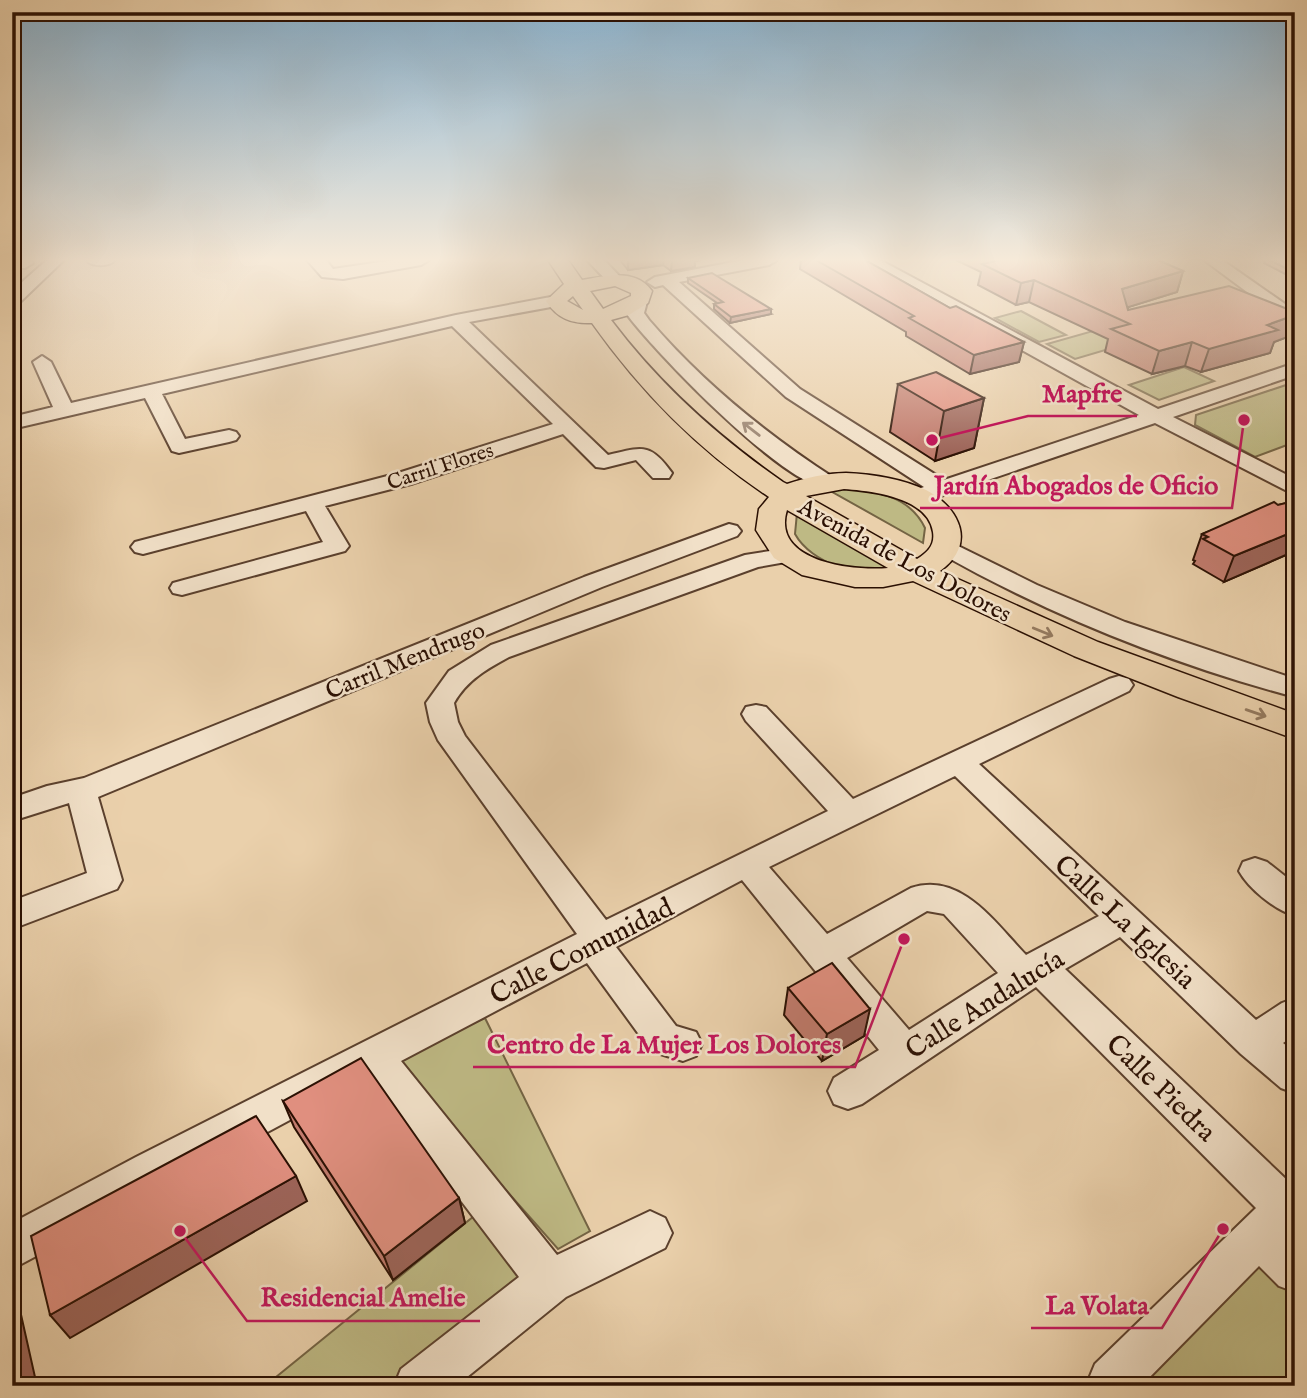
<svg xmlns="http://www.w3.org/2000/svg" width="1307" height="1398" viewBox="0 0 1307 1398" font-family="'IM FELL English',serif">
  <rect width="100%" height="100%" fill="#ead0ab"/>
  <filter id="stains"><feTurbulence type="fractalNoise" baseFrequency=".00286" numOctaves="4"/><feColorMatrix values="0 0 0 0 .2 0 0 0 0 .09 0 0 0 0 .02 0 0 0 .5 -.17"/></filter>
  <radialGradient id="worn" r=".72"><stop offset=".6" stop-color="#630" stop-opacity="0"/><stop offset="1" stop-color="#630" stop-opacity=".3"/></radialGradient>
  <!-- green -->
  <path fill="#beb984" stroke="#746444" stroke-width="2" d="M1021,311l45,24 -27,7 -44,-24z
    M1100,329l29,14 -54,16 -28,-15z
    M1184,367l30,14 -55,19 -30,-15z
    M1295,382v60l-40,15 -60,-32 1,-10z
    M834,487c35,4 74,5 91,41l-2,15 -96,-54z
    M797,513l94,55c-30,12 -80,-5 -96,-34z
    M485,1018l105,213 -32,18 -167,-189z
    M479,1212l45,68 -125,106h-134z
    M1264,1256l31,31v99h-169z"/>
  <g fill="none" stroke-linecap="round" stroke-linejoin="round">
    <defs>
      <path id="minor" d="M12,260h19l2,3 -8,5h-13z
        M47,260h17l-46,44 -6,1v-14z
        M86,260h29c-6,7 -23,7 -29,0z
        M307,260h19l7,9 61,-9h35l-8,5 -78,14 -21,-2z
        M587,260h17l19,20 -2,3h-12z
        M744,260h33l-8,5 -90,17 121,107 144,91 195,-65 -279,-155h20l278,149 137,-46v12l-122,42 122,62v16l-140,-72 -232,79h-16l-3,-5 3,-5 17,-5 -138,-90 -123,-112 -8,2 -8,-5 8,-5z
        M1204,260h18l73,51v13l-6,-1z
        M556,296l6,1 2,4 -2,4 -93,17 139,133c34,-8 42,-13 64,18l-3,5h-16l-17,-18 -32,8 -8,-1 -33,-33 -152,50 -86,22 24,40 -4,5 -163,44 -9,-2 -3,-5 3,-5 150,-41 -17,-31 -163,43 -8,-2 -4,-5 4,-5 260,-68 158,-50 -101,-98 -290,68 23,45 44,-9 7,2 3,4 -3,4 -7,2 -50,11 -7,-2 -27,-53 -133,31v-12l41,-10 -20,-45 9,-6 9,6 20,41 385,-88z
        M639,297l8,5 -3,11 5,7c54,63 116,113 185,158l3,5 -3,5c-40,10 -183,-140 -208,-175l7,-15z
        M729,524l8,2 4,5 -4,5 -135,51 -504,210 24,83 -5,9 -105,40v-28l75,-28 -18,-70 -57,18v-23l35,-12 37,-8 500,-201z
        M946,540l91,45 88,37 170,57v18c-124,-33 -246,-82 -357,-145l-4,-5 4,-5z
        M789,548l8,2 4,5 -4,5 -39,7 -249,90c-22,12 -42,23 -55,46l4,19 7,14 141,184 222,-109 -82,-90 -4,-7 4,-7 10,-2 10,2 87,92 256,-120 10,-3 10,3 4,6 -4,6 -150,73 277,256 26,-17 13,-5v37l-12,8 12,9v41l-14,-5 -40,-34 -121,-117 -55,32 224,213 6,-3v51l-5,5 5,5v52l-16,-6 -20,-20 -118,120h-52l-1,-5 7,-17 161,-156 -220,-221 -174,117 -14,5 -14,-5 -6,-13 6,-13 45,-28 -137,-170 -126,67 60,79 20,6 6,12 -6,12 -13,5 -32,-10 -64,-88 -186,98 156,194 93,-44 15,7 7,15 -7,15 -99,49 -110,89h-62l7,-17 118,-92 -151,-199 -356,191v-46l124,-66 441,-223 -139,-194 -8,-18 -4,-19 23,-32 42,-26 254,-90zM955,776l144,140 -73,39c-30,-31 -65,-84 -115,-67l-84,46 -58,-67zM927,911l17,3 54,59 -89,57 -62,-72z
        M1255,858l12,4 28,22v32c-20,-6 -46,-27 -56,-45l4,-9z"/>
      <path id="major" d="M548,260h20l14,20c24,-4 53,-12 70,11l-4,12 -19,12 -18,5c49,65 106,116 172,162l4,2c18,-6 39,-11 59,-11 26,1 56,6 80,17 34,18 51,55 14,81l158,71 197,72v25l-117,-42 -104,-41 -161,-75 -30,6h-28l-53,-12 -28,-17 -18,-28 3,-21 10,-12c-71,-47 -128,-105 -177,-174 -21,1 -35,-5 -46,-22l18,-17zM615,286l16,7v3l-28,13 -13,-18zM573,296l10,14 -16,-9zM844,489c27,2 84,8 89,43 2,13 -5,20 -16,27l-111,-63zM787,510l101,58c-35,3 -117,-6 -101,-58z"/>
    </defs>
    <!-- minor casing -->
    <use href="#minor" stroke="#5b402d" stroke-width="4"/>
    <!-- major casing -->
    <use href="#major" stroke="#2b1003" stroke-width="3"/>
    <!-- minor -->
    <use href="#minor" fill="#f1e0c8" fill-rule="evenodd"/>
    <!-- major -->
    <use href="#major" fill="#ead0ab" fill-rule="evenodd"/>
  </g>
  <!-- wall -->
  <path fill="#c17b6d" stroke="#2b1003" stroke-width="2" d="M620,260h81l-6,1v6l-24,4 -8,-6 -35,5z
    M801,260h64l85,48 74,34 -5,20 -49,12 -64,-38v-4l-106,-63z
    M956,260h202l25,11 -6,21 -49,15v3l167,2v12l-5,12 -16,6 -4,11 -69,19 -16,-6 -33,8 -47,-22 3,-13 -79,-37 -13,3 -38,-20 3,-13z
    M1265,260h30v19l-31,-16z
    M688,278l83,36 -41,9 -16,-14v-5l3,-1 -29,-20z
    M898,384l86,14 -10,50 -39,13 -45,-29z
    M1295,501v50l-71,31 -31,-18 2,-3 -2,-1 9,-26 76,-29z
    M788,988l76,48 -42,25 -38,-46z
    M283,1101l176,97 6,25 -72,57 -99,-153z"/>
  <!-- shaded-wall -->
  <path fill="#9d6459" stroke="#2b1003" stroke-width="2" d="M628,260h36l-1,5 -35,5z
    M672,260h29l-6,1v6l-24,4z
    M1183,271l-6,21 -61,19 6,-22z
    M1034,280l-5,22 -13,3 5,-22z
    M771,309v5l-41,9 1,-6z
    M1295,315v9l-5,12 -16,6 -4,11 -69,19 8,-23 58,-24z
    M1024,342l-5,20 -49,12 4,-19z
    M1192,342l-7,24 -33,8 7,-23z
    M984,398l-10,50 -39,13 9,-50z
    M1295,531v20l-71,31 10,-26z
    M870,1009l-6,27 -42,25 5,-27z
    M296,1176l11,25 -237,137 -20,-23z
    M459,1198l6,25 -72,57 -9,-24z
    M12,1278l1,1 24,107h-17l-8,-37z"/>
  <!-- building -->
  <path fill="#e08f7f" stroke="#2b1003" stroke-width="2" d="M816,260h49l85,48 6,-2 68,36 -50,13 -65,-37 5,-2z
    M1000,260h158l25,11 -61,18 6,21 101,-24 66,26v3l-28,10 11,5 -69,19 -17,-7 -33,9 -48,-22 19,-5 -96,-44 -13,3 -39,-19z
    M1270,260h25v13z
    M712,273l59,36 -40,8 -17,-13 9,-2 -35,-24z
    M936,372l48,26 -40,13 -46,-27z
    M1294,501l1,30 -61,25 -31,-17 5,-2 -6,-3 72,-32 4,3z
    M832,963l38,46 -43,25 -39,-46z
    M361,1058l98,140 -75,58 -101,-155z
    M256,1116l40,60 -246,139 -19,-79z
    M12,1349l8,37h-8z"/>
  <!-- one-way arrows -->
  <defs><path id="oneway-shaft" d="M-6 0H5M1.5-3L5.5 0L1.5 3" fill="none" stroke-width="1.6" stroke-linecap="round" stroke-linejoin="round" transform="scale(1.75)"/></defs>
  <use stroke="#98826f" href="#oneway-shaft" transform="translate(751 429) rotate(-142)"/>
  <g stroke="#947a5f">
    <use href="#oneway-shaft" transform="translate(1043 632) rotate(22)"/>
    <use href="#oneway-shaft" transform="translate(1256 713) rotate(19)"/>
  </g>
  <!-- sky -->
  <linearGradient id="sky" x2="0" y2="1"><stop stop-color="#89b4d3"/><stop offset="0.57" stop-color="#f6ead9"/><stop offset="1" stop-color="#f6ead9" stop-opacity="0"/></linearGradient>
  <rect width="1307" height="456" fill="url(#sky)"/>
  <g text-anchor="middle" stroke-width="5" stroke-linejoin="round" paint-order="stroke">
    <!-- far-street labels -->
    <g font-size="21" fill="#2b1003" stroke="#f1e0c8">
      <text transform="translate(440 466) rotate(-18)" y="7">Carril Flores</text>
    </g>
    <!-- street labels -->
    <g font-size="24" fill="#2b1003" stroke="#f1e0c8">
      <text transform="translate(905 560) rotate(28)" y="8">Avenida de Los Dolores</text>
      <text transform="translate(405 660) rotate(-22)" y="8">Carril Mendrugo</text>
    </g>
    <!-- near-street labels -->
    <g font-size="28" fill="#2b1003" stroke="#f1e0c8">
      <text transform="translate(1126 921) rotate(43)" y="10">Calle La Iglesia</text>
      <text transform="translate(581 950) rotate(-27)" y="10">Calle Comunidad</text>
      <text transform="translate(984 1003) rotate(-32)" y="10">Calle Andalucía</text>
      <text transform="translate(1162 1087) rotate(44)" y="10">Calle Piedra</text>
    </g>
  </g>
  <!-- callouts -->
  <path fill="none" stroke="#c2185b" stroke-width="2.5" d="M932 440L1028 416H1137M1244 420L1232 508H920M904 939L855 1067H473M180 1231L247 1321H480M1223 1229L1162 1328H1031"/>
  <g fill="#c2185b" stroke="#f1e0c8" stroke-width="2.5">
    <circle cx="932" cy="440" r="7"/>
    <circle cx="1244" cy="420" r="7"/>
    <circle cx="904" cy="939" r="7"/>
    <circle cx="180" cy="1231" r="7"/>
    <circle cx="1223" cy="1229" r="7"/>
  </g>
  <g font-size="26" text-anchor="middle" font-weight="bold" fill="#c2185b" stroke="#f1e0c8" stroke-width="5" stroke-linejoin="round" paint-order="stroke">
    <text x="1082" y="402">Mapfre</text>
    <text x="1076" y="494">Jardín Abogados de Oficio</text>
    <text x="664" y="1053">Centro de La Mujer Los Dolores</text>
    <text x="363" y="1306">Residencial Amelie</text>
    <text x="1097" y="1314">La Volata</text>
  </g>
  <!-- margin -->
  <rect width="1307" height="1398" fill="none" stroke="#ead0ab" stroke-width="42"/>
  <rect x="14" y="14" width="1279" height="1370" fill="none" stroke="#2b1003" stroke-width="3.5"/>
  <rect x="21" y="21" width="1265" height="1356" fill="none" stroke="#2b1003" stroke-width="2"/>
  <rect width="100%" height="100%" filter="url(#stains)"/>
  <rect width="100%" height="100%" fill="url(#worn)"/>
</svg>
